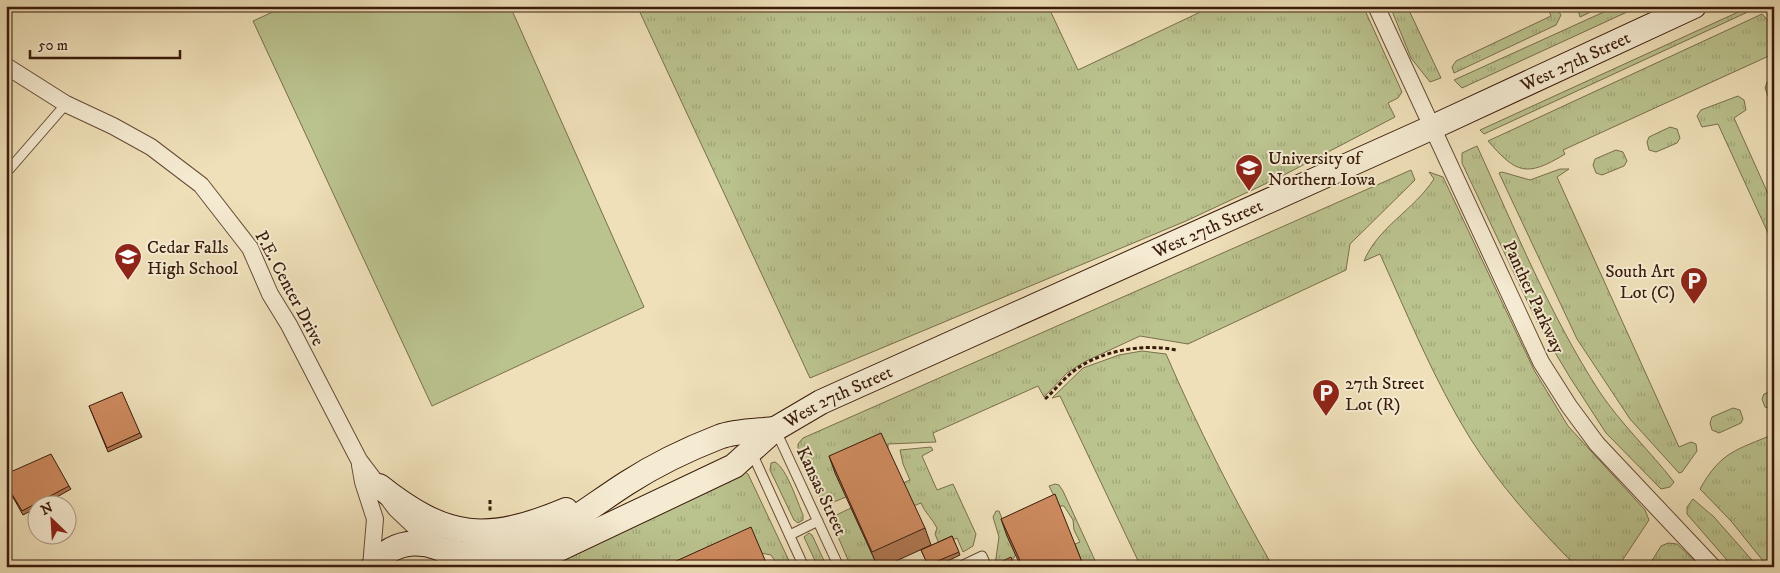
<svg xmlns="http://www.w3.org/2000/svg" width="1780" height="573" viewBox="0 0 1780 573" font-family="'IM FELL DW Pica',serif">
  <defs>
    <pattern id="grass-tufts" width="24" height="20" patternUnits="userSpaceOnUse" patternTransform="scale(1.25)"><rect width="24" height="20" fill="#bac28e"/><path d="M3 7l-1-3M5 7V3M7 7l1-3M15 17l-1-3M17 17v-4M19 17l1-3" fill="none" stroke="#a1a679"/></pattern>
  </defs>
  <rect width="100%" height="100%" fill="#efe0b9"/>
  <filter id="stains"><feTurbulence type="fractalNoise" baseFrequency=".004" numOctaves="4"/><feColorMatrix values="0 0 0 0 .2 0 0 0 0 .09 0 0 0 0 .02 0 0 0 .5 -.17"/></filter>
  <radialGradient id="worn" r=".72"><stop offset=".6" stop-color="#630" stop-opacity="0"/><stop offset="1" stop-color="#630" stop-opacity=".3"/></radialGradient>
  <!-- grass -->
  <path fill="url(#grass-tufts)" stroke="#7a6e4c" d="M637,6h411l30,64 135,-64h150l39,86 -4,6 -10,5 7,14 -115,60 -94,44 -376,157z
    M1390,6h17l34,72 -11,4 -19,-24z
    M1547,6h8l6,9 -5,10 -102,48 -2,-6 4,-6 95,-45z
    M1577,6h26l-23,11z
    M1617,6h23l-178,82 -8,-8z
    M1747,8l5,2 -268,124 -4,-4z
    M1762,14l12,13v25l-3,3 -208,95 2,4c-39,24 -49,19 -77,-13z
    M1774,79v19l-6,-2 -3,-8 2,-6z
    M1738,96l6,4 2,10 -12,8 40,89v39l-56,-122 -16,3 -5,-11 4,-6z
    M1670,127l7,2 3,9 -3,5 -21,9 -7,-2 -2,-8 2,-5z
    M1477,146c38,83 73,169 122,245 22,33 51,60 75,91l-4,5 -9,2 -55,-56 -35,-54 -32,-53 -77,-163v-10z
    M1616,150l7,2 4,9 -3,5 -22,9 -6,-2 -3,-8 2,-6z
    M1560,169h9l-12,8 122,270 12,-5 5,2 1,7 -15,21 -3,1 -49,-54 -53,-80 -78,-166 3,-1 28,8z
    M1411,170l4,10 -65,64 -4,26 -158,74 -48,-8 -56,26 -17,11 -23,24 -6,-11 -105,47 3,9 -48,2v5l-42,48 -22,9 -26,-56v-6l5,-6z
    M1429,172l14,5 91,193 34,56 77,84 4,10 -31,47h-41c-40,-40 -77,-81 -107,-129 -36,-58 -62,-122 -90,-184l-16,7c14,-34 50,-51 70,-82z
    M1142,351l24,3c32,74 67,143 107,213h-132l-81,-171 -8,2 31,-30 36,-13z
    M1774,390v18l-3,1 -6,-2 -3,-8 2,-5z
    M1733,408l7,2 3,9 -2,4 -22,10 -7,-3 -2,-7 2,-6z
    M1774,434v133h-6l-37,-46 -31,-32c21,-38 37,-39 74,-55z
    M931,447l2,3 -11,6 15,34 16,-6 23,50 -3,12 -10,6 -6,-14 -17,8 -5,-12 2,-6c-5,-10 -12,-15 -16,-25l-8,3 -10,-23 7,-3 -7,-16 -3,-14z
    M775,462c12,7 22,39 28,53v5l-5,3 -4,-3 -24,-50 1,-7z
    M742,470l6,4 44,93h-13l-8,-12 -10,-2 -54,14h-176z
    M1055,484l4,1 4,6 35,76h-14l-9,-23 5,-2 -6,-12 -1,-10 -9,-14h-5l-10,-20z
    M1693,499l21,18 44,50h-25l-46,-53v-7z
    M851,508l27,59h-27l-21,-49z
    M996,511h3l17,43 -4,7 -12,6 -5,-2 4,-28 -6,-20z
    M809,533l3,2 15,32h-9l-14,-30z
    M1668,543l9,1 24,23h-53l13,-21z"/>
  <!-- pitch -->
  <path fill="#bac28e" stroke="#7a6e4c" d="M286,6h224l134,301 -212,99 -179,-385z"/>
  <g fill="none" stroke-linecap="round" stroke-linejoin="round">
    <defs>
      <path id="lane" d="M6,173l60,-69
        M776,431l63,136
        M751,451l53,116
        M790,535l28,-14
        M959,567l23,-11 5,11"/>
      <path id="street" d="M1376,6l165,356 28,44 28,38 116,123
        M6,66l60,38 47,22 38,21 50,38 49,63 20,46 19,31 70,135 37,49 39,37
        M360,465l3,17 12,37 -4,48"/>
      <g id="secondary">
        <path d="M379,486c68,54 108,57 187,24"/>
        <path d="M445,550c73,20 124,-30 182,-67 28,-18 61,-34 92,-46 16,-6 38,-6 56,-8"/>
        <path d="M373,567c21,-31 58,-29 84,-8"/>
        <path id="s1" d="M521,567l213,-101 41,-37 46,-27 612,-275 261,-121"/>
      </g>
    </defs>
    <!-- lane casing -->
    <use href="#lane" stroke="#674c36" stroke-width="11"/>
    <!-- street casing -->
    <use href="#street" stroke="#674c36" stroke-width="18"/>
    <!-- secondary casing -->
    <use href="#secondary" stroke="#3a1b0b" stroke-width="26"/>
    <!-- path -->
    <path stroke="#3a1b0b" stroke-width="3" stroke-dasharray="4 2.5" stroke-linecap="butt" d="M1045,399c9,-8 16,-17 25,-25 27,-23 71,-31 106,-24
      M490,500v11"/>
    <!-- lane -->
    <use href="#lane" stroke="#f5ebd2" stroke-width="9"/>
    <!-- street -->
    <use href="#street" stroke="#f5ebd2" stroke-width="16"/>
    <!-- secondary -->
    <use href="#secondary" stroke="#f5ebd2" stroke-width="24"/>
  </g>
  <!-- wall -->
  <path fill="#b07751" stroke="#3a1b0b" d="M89,406l51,27 2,4 -34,15z
    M829,456l96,72 6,17 -48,22h-5l-43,-94z
    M6,474l63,12 2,3 -30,17h-3v1l-15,8 -17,-30z
    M1001,519l83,48h-63l-14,-31z
    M952,536l8,19 -25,12h-6l-8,-17z"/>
  <!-- building -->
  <path fill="#cd8a5e" stroke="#3a1b0b" d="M122,392l18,41 -33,15 -18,-42z
    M881,433l44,95 -53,24 -43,-96z
    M51,454l18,32 -47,25 -16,-27v-10z
    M1055,494l29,73h-61l-22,-48z
    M751,527l17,40h-105z
    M952,536l7,16 -31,13 -7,-15z
    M1011,557l4,10h-19l-1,-2z"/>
  <!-- icons -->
  <defs>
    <symbol id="university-pin" viewBox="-11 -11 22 30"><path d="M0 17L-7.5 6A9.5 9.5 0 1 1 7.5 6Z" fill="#8f2418" stroke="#f5ebd2"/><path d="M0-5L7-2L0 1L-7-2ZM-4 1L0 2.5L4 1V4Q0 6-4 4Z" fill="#fff"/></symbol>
    <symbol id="school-pin" viewBox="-11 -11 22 30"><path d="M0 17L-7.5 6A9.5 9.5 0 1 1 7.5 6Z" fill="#8f2418" stroke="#f5ebd2"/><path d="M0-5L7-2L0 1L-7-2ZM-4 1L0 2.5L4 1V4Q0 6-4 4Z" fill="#fff"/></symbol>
    <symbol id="parking-pin" viewBox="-11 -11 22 30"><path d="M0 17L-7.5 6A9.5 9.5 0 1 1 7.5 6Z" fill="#8f2418" stroke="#f5ebd2"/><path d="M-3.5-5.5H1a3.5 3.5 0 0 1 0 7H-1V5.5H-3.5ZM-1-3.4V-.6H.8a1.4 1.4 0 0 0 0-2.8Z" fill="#fff"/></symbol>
  </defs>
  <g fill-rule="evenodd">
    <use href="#university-pin" x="1233" y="152" width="32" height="43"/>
    <use href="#school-pin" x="112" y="241" width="32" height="43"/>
    <use href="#parking-pin" x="1678" y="265" width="32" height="43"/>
    <use href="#parking-pin" x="1310" y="377" width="32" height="43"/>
  </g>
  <g text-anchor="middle" stroke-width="4" stroke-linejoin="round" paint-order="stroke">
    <!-- street labels -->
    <g font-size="18" fill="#3a1b0b" stroke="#f5ebd2">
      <text dy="6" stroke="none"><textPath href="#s1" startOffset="1172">West 27th Street</textPath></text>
      <text dy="6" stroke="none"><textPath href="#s1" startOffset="768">West 27th Street</textPath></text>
      <text transform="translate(290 288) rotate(62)" y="6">P.E. Center Drive</text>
      <text transform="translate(1534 297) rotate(65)" y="6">Panther Parkway</text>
      <text dy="6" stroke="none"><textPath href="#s1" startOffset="362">West 27th Street</textPath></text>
      <text transform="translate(822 491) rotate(65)" y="6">Kansas Street</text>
    </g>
    <!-- poi labels -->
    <g font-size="18" fill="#3a1b0b" stroke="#f5ebd2" text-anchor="start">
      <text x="1268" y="164">University of<tspan x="1268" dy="21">Northern Iowa</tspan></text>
      <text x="147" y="253">Cedar Falls<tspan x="147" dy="21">High School</tspan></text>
      <text x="1675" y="277" text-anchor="end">South Art<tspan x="1675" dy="21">Lot (C)</tspan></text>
      <text x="1345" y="389">27th Street<tspan x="1345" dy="21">Lot (R)</tspan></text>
    </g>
  </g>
  <!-- margin -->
  <rect width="1780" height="573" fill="none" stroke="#efe0b9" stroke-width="25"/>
  <rect x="8" y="8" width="1765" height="558" fill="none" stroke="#3a1b0b" stroke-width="2.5"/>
  <rect x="12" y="12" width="1755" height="548" fill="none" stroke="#3a1b0b"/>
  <!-- north arrow -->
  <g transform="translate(52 520) rotate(335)"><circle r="24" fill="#f5ebd2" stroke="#aa9882"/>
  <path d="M0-4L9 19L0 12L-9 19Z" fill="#8f2418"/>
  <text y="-8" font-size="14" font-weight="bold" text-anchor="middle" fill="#3a1b0b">N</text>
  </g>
  <!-- scale -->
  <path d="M30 50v8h150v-8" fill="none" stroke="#3a1b0b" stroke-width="2.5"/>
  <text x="38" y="50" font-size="15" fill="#3a1b0b" stroke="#f5ebd2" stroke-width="4" paint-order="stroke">50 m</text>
  <rect width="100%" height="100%" filter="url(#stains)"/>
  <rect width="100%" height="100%" fill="url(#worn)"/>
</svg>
